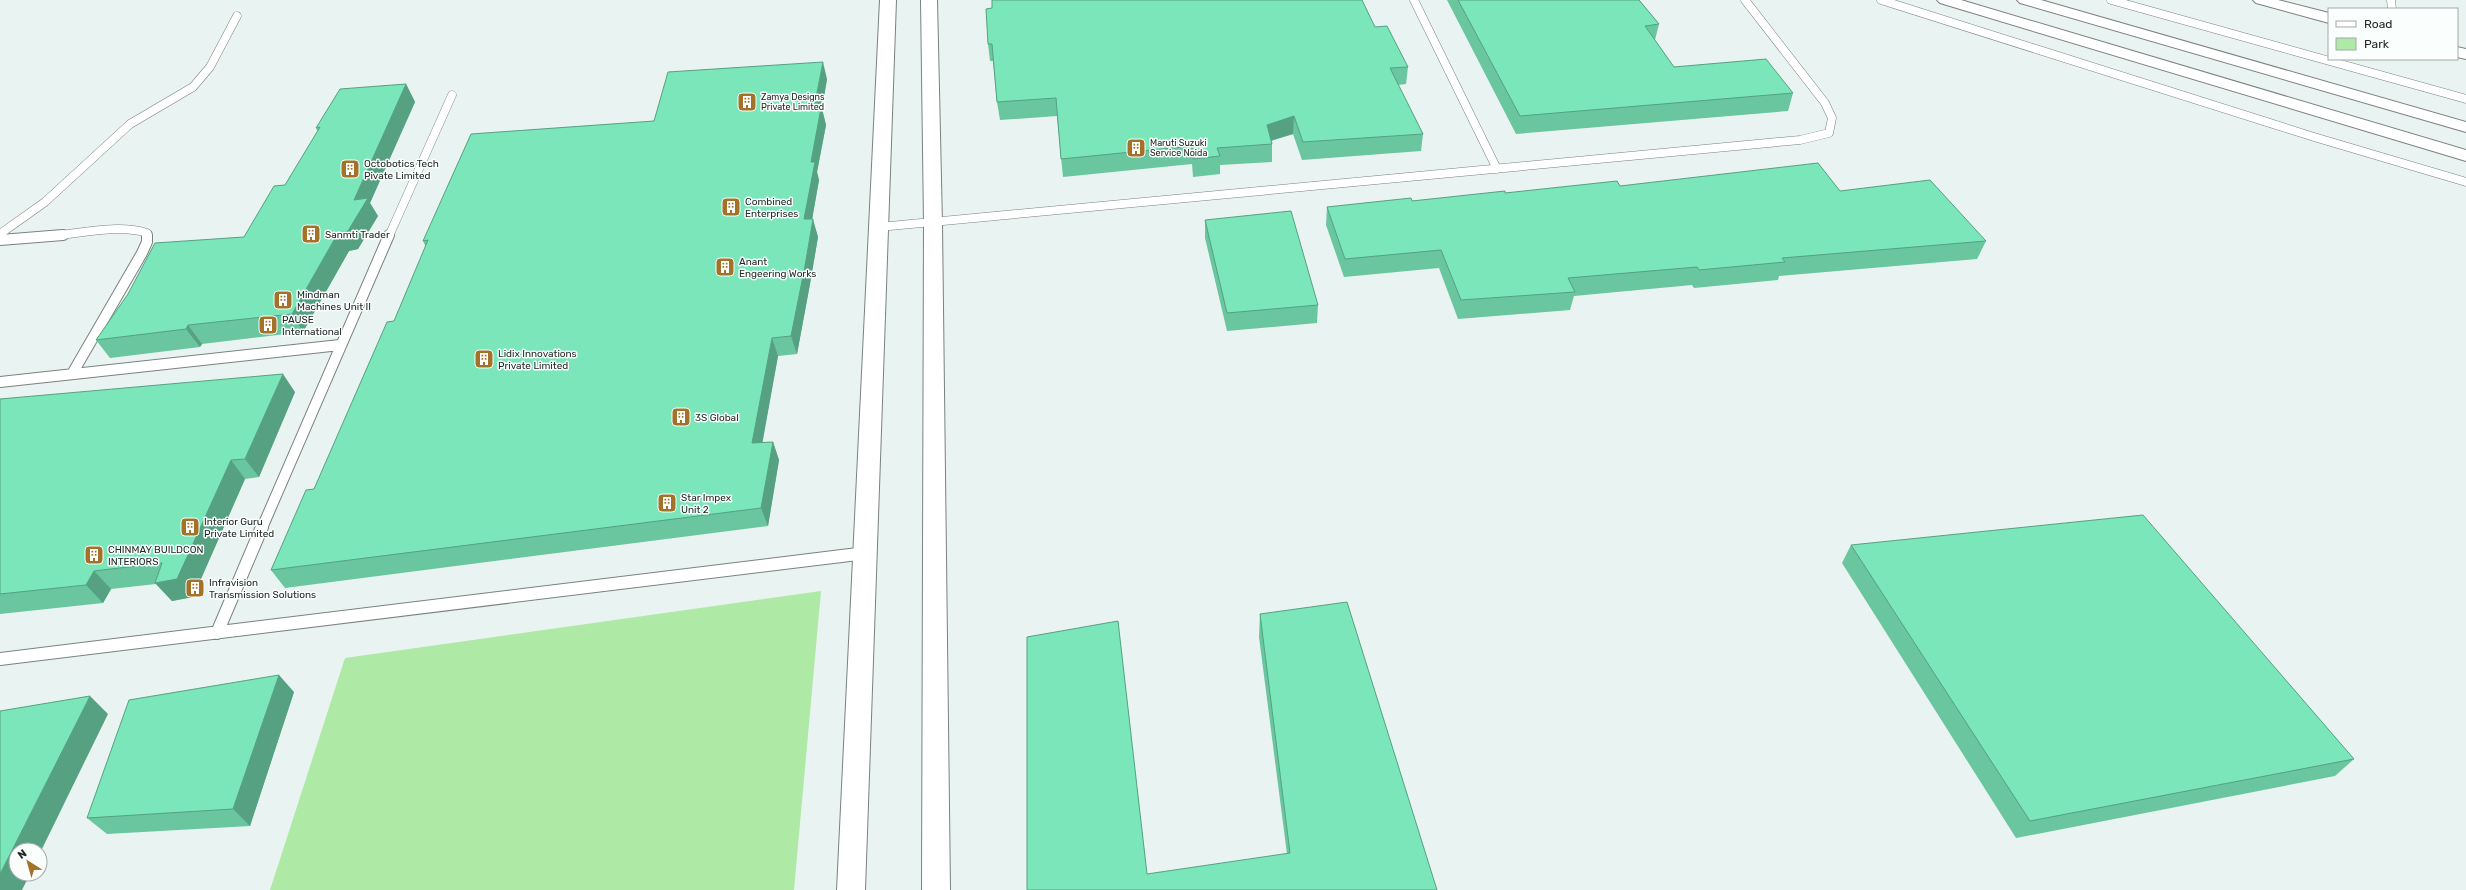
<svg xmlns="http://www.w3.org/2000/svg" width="2466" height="890" viewBox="0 0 2466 890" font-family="Rubik,sans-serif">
  <rect width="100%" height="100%" fill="#e9f3f1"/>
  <!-- green -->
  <path fill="#afe9a6" d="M821,591l-27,299h-524l75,-232z"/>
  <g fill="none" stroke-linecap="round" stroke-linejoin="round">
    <defs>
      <path id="lane-far2" d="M1414,0l83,169
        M1881,0l433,137 152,45
        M2111,0l355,99
        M2391,0l1,9
        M879,227l921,-87 29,-7 3,-15 -7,-15 -80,-103
        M0,234l45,-32 85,-78 63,-37 17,-20 27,-51
        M52,236c30,-3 66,-12 95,-3v3
        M389,236l63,-141"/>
      <path id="lane-far1" d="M0,240l63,-5
        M72,374l70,-121 5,-11v-7
        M0,382l340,-37
        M262,528l127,-293"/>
      <path id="lane" d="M217,633l45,-106
        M0,659l866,-106"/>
      <path id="secondary" d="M880,0h16l-31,890h-28z
        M921,0h16l5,224 8,666h-28l2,-666z
        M1937,0h24l505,150v11l-526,-158z
        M2017,0h24l425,122v10l-446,-129z
        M2253,0h25l51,13v10l-73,-20z
        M2457,47l9,2v10l-9,-2z"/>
    </defs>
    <!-- lane-far2 casing -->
    <use href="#lane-far2" stroke="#7a8281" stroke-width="9"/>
    <!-- lane-far1 casing -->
    <use href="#lane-far1" stroke="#7a8281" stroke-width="12"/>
    <!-- lane casing -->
    <use href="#lane" stroke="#7a8281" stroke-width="14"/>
    <!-- secondary casing -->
    <use href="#secondary" stroke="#7a8281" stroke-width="2"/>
    <!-- lane-far2 -->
    <use href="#lane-far2" stroke="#fff" stroke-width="8"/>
    <!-- lane-far1 -->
    <use href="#lane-far1" stroke="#fff" stroke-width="10"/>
    <!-- lane -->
    <use href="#lane" stroke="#fff" stroke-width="12"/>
    <!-- secondary -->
    <use href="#secondary" fill="#fff" fill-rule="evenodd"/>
  </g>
  <!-- wall -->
  <path fill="#69c69f" d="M1447,0h192l20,24 -4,16 19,27 119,26 -5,18 -272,23z
    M1375,27l33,40 -2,17 -8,1 25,49 -2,17 -119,9 -9,-26 -22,7 1,3v18l-52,3v9l-27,3 -1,-13 -129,13 -6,-61 -57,4 -3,-18 -4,-41h-3l-2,-17z
    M827,79l-5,30 4,16 -9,47 2,8 -7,39 6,18 -8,47 -13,70 -19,2 -16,86h11l6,18 -11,66 -483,62 -14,-18 43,-81 80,-168 32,-74 -3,-6 231,-120z
    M406,84l9,18 -45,101 8,13 -20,33 -9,2 -46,81 -101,12 -2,3 -90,11 -14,-18 148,-103 41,-52 33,-53 -2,-4z
    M1840,191l146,50 -9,18 -198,17 -1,4 -84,8 -2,-3 -118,11 -4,14 -112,9 -19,-51 -95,9 -18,-52 1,-18 85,-6 93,-8z
    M1205,220l113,85 -1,18 -90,8 -22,-93z
    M295,392l-36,85 -14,2 -52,118 -21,4 -16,-17 -45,5 -8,14 -103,11v-215z
    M1851,545l503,214 -19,17 -319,62 -174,-275z
    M1260,614l177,276 -150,-36 -28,-217z
    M294,692l-44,134 -143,8 -20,-16z"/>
  <!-- shaded-wall -->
  <path fill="#55a182" d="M823,62l4,17 -5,30 4,16 -9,47 2,8 -10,57 -5,-18 7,-57 3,-54z
    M406,84l9,18 -45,101 8,13 -20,33 -9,2 -46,81 -11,-18 62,-114z
    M1294,116l-1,18 -27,8 1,-17z
    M813,219l5,18 -8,47 -13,70 -6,-18z
    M188,325l14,19 -2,3 -14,-18z
    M772,338l6,18 -19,106 -7,-19z
    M283,374l12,18 -36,85 -14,-18z
    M773,442l6,18 -11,66 -7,-18z
    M231,460l14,19 -52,118 -21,4 -17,-18z
    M94,571l17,18 -8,14 -17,-18z
    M279,675l15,17 -44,134 -17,-17z
    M90,696l18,18 -68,139v-3h-24v24h14l-8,16h-22v-16z"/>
  <!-- building -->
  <path fill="#7ae6b9" stroke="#55a182" d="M992,0h370l13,27 12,-1 21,41 -18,1 33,66 -120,8 -9,-26 -27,9 5,19 -55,4 3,8 -27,3 -1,-13 -131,13 -5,-61 -59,4 -5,-58h-4l-2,-35 6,-1z
    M1458,0h181l20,24 -14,2 29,41 92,-8 27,34 -273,23z
    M823,62l-9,46h7l-10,54h4l-11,57h9l-8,47 -14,70 -19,2 -20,105 21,-1 -12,66 -490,62 35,-80 8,-1 73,-167 7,-1 34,-81 -5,1 48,-107 183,-13 14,-49z
    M406,84l-52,116 14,-2 -20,33 -10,2 -46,81 -104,11 -2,4 -90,11 32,-46 27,-51 89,-6 30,-51 11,-1 35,-58 -4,1 24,-39z
    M1818,163l22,28 90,-11 56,61 -204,17 3,4 -86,8 -2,-3 -129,11 7,14 -114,8 -20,-50 -96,9 -18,-52 84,-9 1,3 93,-10v2l112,-12 3,5z
    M1291,211l27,94 -91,8 -22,-93z
    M283,374l-38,85 -14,1 -54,119 -22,4 7,-20 -68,8 -8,14 -86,9v-195z
    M2143,515l211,244 -324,62 -179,-276z
    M1347,602l90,288h-410v-253l91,-16 29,253 143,-21 -30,-239z
    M279,675l-46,134 -146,9 42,-118z
    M90,696l-14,28 -76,150v-163z"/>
  <!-- icons -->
  <defs>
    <symbol id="building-square" viewBox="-11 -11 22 22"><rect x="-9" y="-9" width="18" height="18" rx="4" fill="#a47128" stroke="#fafffe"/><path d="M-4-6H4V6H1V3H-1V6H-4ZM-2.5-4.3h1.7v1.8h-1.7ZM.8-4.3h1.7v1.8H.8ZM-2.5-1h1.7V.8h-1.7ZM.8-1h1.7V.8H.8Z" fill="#fff"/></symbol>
  </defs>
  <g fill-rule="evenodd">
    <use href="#building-square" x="736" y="91" width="22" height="22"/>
    <use href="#building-square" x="1125" y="137" width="22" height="22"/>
    <use href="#building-square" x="339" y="158" width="22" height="22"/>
    <use href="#building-square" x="720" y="196" width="22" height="22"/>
    <use href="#building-square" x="300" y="223" width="22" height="22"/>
    <use href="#building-square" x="714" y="256" width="22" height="22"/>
    <use href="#building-square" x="272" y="289" width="22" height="22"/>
    <use href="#building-square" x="257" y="314" width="22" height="22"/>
    <use href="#building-square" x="473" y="348" width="22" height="22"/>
    <use href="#building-square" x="670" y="406" width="22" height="22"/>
    <use href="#building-square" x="656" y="492" width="22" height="22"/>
    <use href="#building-square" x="179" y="516" width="22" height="22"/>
    <use href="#building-square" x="83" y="544" width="22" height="22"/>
    <use href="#building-square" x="184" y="577" width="22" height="22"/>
  </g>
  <g text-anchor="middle" stroke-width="3" stroke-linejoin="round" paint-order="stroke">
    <!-- far-poi labels -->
    <g font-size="9" fill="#232726" stroke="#fafffe" text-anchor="start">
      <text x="761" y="100">Zamya Designs<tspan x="761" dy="10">Private Limited</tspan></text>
      <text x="1150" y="146">Maruti Suzuki<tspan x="1150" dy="10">Service Noida</tspan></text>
    </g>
    <!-- poi labels -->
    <g font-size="10" fill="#232726" stroke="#fafffe" text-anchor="start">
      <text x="364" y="167">Octobotics Tech<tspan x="364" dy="12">Pivate Limited</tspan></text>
      <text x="745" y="205">Combined<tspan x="745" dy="12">Enterprises</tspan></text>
      <text x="325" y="238">Sanmti Trader</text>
      <text x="739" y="265">Anant<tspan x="739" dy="12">Engeering Works</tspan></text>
      <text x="297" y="298">Mindman<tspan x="297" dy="12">Machines Unit II</tspan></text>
      <text x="282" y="323">PAUSE<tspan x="282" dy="12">International</tspan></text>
      <text x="498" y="357">Lidix Innovations<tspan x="498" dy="12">Private Limited</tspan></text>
      <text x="695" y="421">3S Global</text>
      <text x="681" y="501">Star Impex<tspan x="681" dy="12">Unit 2</tspan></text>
      <text x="204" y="525">Interior Guru<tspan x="204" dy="12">Private Limited</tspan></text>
      <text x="108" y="553">CHINMAY BUILDCON<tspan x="108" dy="12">INTERIORS</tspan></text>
      <text x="209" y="586">Infravision<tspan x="209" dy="12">Transmission Solutions</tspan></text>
    </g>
  </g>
  <!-- legend -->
  <rect x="2328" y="8" width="130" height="52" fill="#fafffe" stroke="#a4a9a8"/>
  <rect x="2336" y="21" width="20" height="6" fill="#ffffff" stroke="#a4a9a8"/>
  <text x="2364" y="28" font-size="12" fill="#232726">Road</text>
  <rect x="2336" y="38" width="20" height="12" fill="#afe9a6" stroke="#a4a9a8"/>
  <text x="2364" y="48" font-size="12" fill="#232726">Park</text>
  <!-- north arrow -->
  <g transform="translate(28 862) rotate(323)"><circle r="19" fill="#fafffe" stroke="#a4a9a8"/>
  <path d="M0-3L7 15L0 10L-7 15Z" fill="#a47128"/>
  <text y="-6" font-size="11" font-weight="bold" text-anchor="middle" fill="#232726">N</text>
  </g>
</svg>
